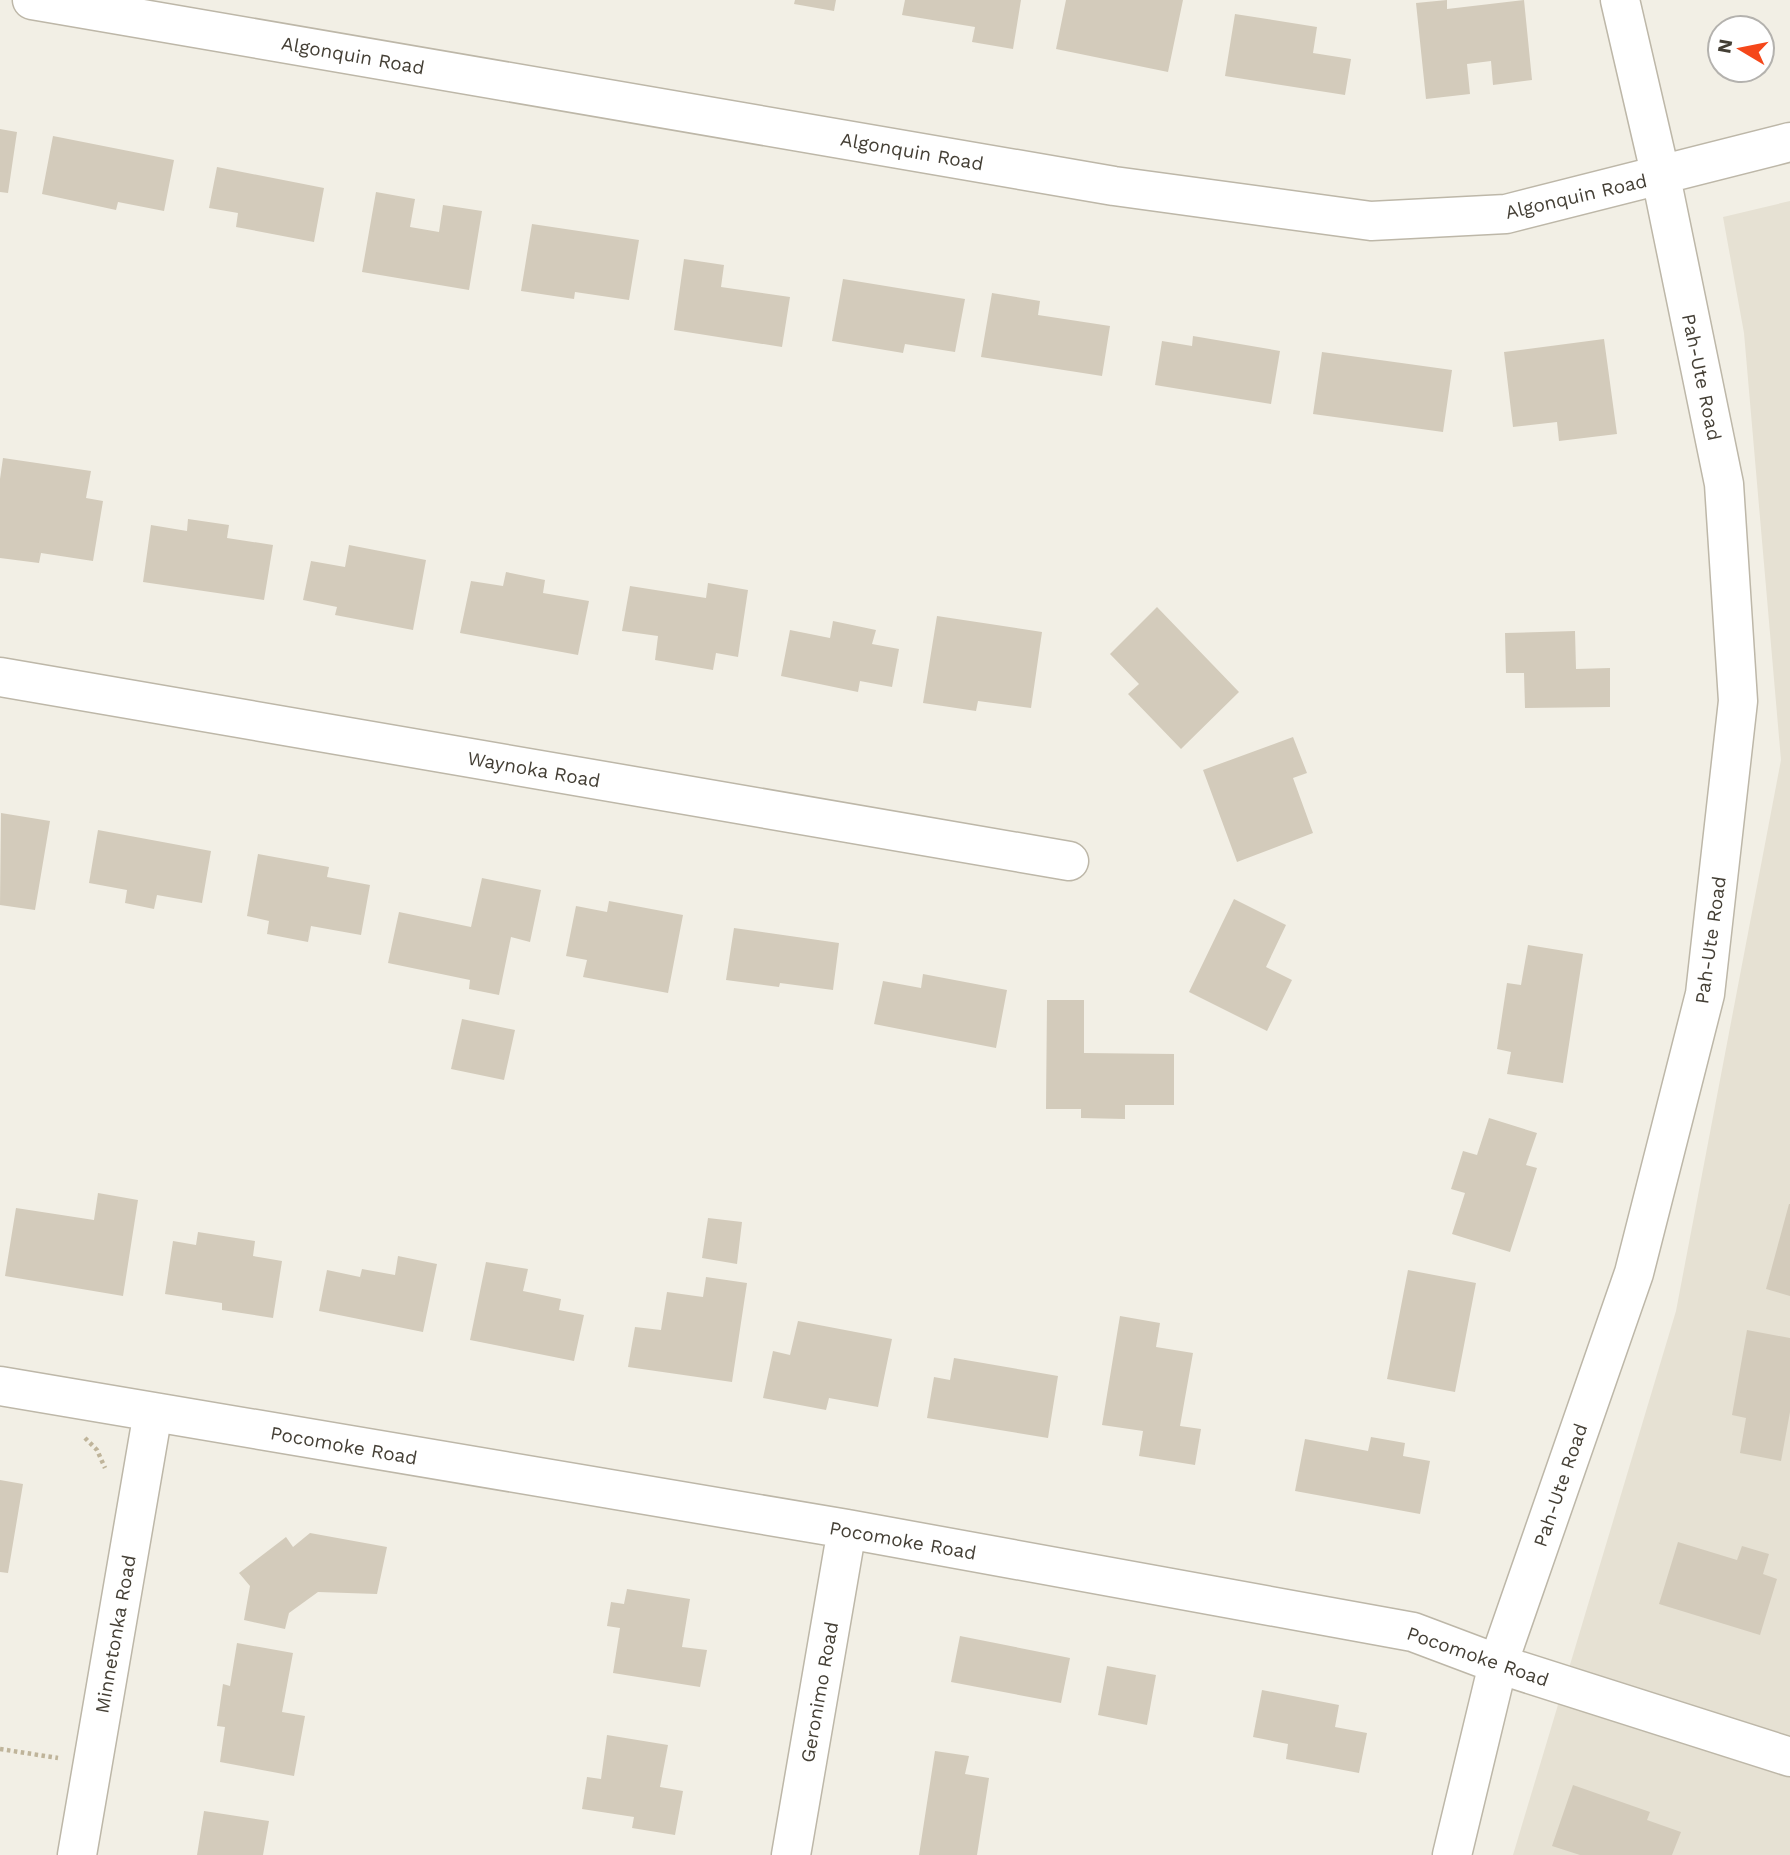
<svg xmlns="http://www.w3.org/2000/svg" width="1790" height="1855" viewBox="0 0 1790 1855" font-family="'Work Sans',sans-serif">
  <rect width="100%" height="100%" fill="#f2efe5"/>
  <!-- residential -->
  <path fill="#e6e1d3" d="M1790,201v1654h-277l163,-544 105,-551 -37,-427 -21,-116z"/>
  <!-- building -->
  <path fill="#d3cbbb" d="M795,0h41l-2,11 -40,-7z
    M905,0h116l-8,49 -41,-7 3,-15 -73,-12z
    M1066,0h117l-15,72 -112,-23z
    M1447,0v9l77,-9 8,80 -39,5 -2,-24 -24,3 3,30 -44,5 -10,-96z
    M1235,14l82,13 -4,26 38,6 -6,36 -120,-19z
    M0,129l17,3 -9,61 -8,-1z
    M53,136l121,24 -10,51 -46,-9 -2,8 -74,-16z
    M217,167l107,21 -10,54 -78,-15 2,-14 -29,-5z
    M376,192l39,7 -5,28 29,5 4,-27 39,6 -13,79 -107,-18z
    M532,224l107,16 -10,60 -54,-8 -1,7 -53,-8z
    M684,259l40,6 -3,22 69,10 -8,50 -108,-17z
    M843,279l122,20 -10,53 -50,-8 -2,9 -71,-12z
    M992,293l48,8 -2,14 72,11 -8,50 -121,-19z
    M1193,336l87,15 -9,53 -116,-19 7,-44 30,5z
    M1604,339l13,95 -58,7 -2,-19 -44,5 -9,-75z
    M1322,352l130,18 -9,62 -130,-18z
    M3,458l88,13 -5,27 17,3 -10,60 -52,-8 -2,10 -39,-5v-79z
    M188,519l41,6 -2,13 46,7 -9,55 -121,-18 8,-57 36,6z
    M349,545l77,15 -13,70 -78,-15 2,-8 -34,-7 8,-39 34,6z
    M506,572l39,8 -2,13 46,8 -11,54 -118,-22 11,-52 32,5z
    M708,583l40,7 -10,67 -22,-4 -3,17 -58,-10 3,-24 -36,-5 8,-45 76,12z
    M1157,607l82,85 -58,57 -53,-55 11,-10 -29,-30z
    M937,616l105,16 -11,76 -53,-7 -2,10 -53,-8z
    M833,621l43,9 -4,14 27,5 -7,38 -32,-6 -2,11 -77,-16 9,-46 40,8z
    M1575,631l1,38 34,-1v39l-85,1 -1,-35h-18l-1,-40z
    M1293,737l14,36 -14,5 20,55 -76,29 -34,-92z
    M1,813l49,8 -15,89 -35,-5z
    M98,830l113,21 -9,52 -45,-8 -3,14 -29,-6 2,-13 -38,-7z
    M258,854l71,13 -2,10 43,8 -9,50 -50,-9 -3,16 -41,-8 2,-13 -22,-5z
    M482,878l59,12 -11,52 -19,-5 -12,58 -30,-6 1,-9 -82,-17 11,-51 72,15z
    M1234,899l52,26 -20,42 26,13 -25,51 -78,-39z
    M609,901l74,14 -15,78 -85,-16 4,-17 -21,-4 10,-50 31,6z
    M734,928l105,15 -6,47 -53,-7 -1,4 -53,-7z
    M1528,945l55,9 -20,129 -56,-9 4,-22 -14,-3 10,-66 14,2z
    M923,974l84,16 -11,58 -122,-24 9,-43 38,7z
    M1047,1000h37v53l90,1v51h-49v14l-44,-1v-9h-35z
    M462,1019l53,11 -11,50 -53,-11z
    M1489,1118l48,15 -11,32 11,3 -27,84 -58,-18 13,-41 -14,-4 12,-38 14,4z
    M98,1193l40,7 -15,96 -118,-20 11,-68 78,12z
    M1789,1204h1v92l-24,-7z
    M708,1218l34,4 -5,42 -35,-6z
    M198,1232l57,9 -2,15 29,5 -9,57 -51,-8v-7l-57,-9 8,-53 23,4z
    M398,1256l39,8 -14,68 -104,-21 8,-41 33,7 2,-8 33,6z
    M486,1262l42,7 -5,22 38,8 -2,11 25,5 -10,46 -104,-21z
    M1408,1270l68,13 -21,109 -68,-13z
    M706,1277l41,6 -15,99 -104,-15 7,-40 26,3 6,-38 36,5z
    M1120,1316l40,7 -4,24 37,6 -13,73 21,3 -6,36 -56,-9 4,-25 -41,-6z
    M798,1321l94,18 -14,68 -49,-9 -3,12 -63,-12 10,-47 17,4z
    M1747,1330l43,8v74l-9,49 -41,-8 6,-35 -14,-3z
    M954,1358l104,18 -10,62 -121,-20 7,-41 16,3z
    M1371,1437l34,6 -2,13 27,5 -10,53 -125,-23 10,-52 63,12z
    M0,1480l23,4 -15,89 -8,-1z
    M310,1533l77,14 -10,47 -59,-2 -29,21 -4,16 -41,-9 6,-34 -11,-13 47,-36 7,10z
    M1678,1542l59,18 5,-14 27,8 -6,20 14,5 -17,56 -101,-31z
    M627,1589l63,10 -8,48 25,3 -7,37 -87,-14 7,-45 -13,-2 4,-24 13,2z
    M960,1636l110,22 -9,45 -110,-21z
    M237,1643l56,10 -11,59 23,4 -11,60 -74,-14 5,-35 -8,-1 6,-42 7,2z
    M1107,1666l49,9 -9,50 -49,-10z
    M1262,1690l77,15 -4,22 32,6 -8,40 -73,-14 2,-15 -35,-7z
    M607,1735l61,10 -8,42 23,4 -8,44 -43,-7 2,-11 -52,-8 5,-32 14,2z
    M935,1751l34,5 -4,18 24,4 -12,77h-58z
    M1573,1785l77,27 -3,8 34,12 -9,23h-92l-28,-9z
    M204,1811l65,10 -6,34h-66z"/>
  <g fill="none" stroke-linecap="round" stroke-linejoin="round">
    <defs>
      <path id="minor" d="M32,0l1082,186 257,35 135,-7 284,-72
        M0,677l1069,184
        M0,1386l847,143 566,103 85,32 292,93
        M77,1855l76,-443
        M791,1855l56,-326
        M1452,1855l46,-191 136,-391 71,-279 33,-293 -14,-217 -63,-307 -41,-177"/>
    </defs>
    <!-- minor casing -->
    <use href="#minor" stroke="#bdb7a8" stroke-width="41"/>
    <!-- path -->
    <path stroke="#bfb49a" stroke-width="4.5" stroke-dasharray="3.5 3.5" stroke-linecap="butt" d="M85,1438l12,12 8,18
      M0,1749l58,9"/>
    <!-- minor -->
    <use href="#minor" stroke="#fff" stroke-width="38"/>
  </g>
  <g text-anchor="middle" stroke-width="5" stroke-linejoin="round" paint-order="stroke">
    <!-- street labels -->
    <g font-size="19" fill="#443f35" stroke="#fff">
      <text transform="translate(353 55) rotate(10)" y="7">Algonquin Road</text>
      <text transform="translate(912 151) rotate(10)" y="7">Algonquin Road</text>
      <text transform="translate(1576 196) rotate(-13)" y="7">Algonquin Road</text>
      <text transform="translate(1702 377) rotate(78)" y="7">Pah-Ute Road</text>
      <text transform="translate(534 769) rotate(10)" y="7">Waynoka Road</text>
      <text transform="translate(1710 940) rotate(-82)" y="7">Pah-Ute Road</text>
      <text transform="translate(344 1445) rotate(10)" y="7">Pocomoke Road</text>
      <text transform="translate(1560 1485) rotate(-71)" y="7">Pah-Ute Road</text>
      <text transform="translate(903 1540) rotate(10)" y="7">Pocomoke Road</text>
      <text transform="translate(115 1634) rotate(-80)" y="7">Minnetonka Road</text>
      <text transform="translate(1478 1656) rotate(19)" y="7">Pocomoke Road</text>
      <text transform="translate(819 1692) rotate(-80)" y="7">Geronimo Road</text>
    </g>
  </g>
  <!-- north arrow -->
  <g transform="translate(1741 49) rotate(280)"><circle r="33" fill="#ffffff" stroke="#b4b2ae" stroke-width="2"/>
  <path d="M0-5L12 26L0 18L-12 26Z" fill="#f5471a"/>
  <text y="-10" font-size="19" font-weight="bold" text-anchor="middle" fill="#443f35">N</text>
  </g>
</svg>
